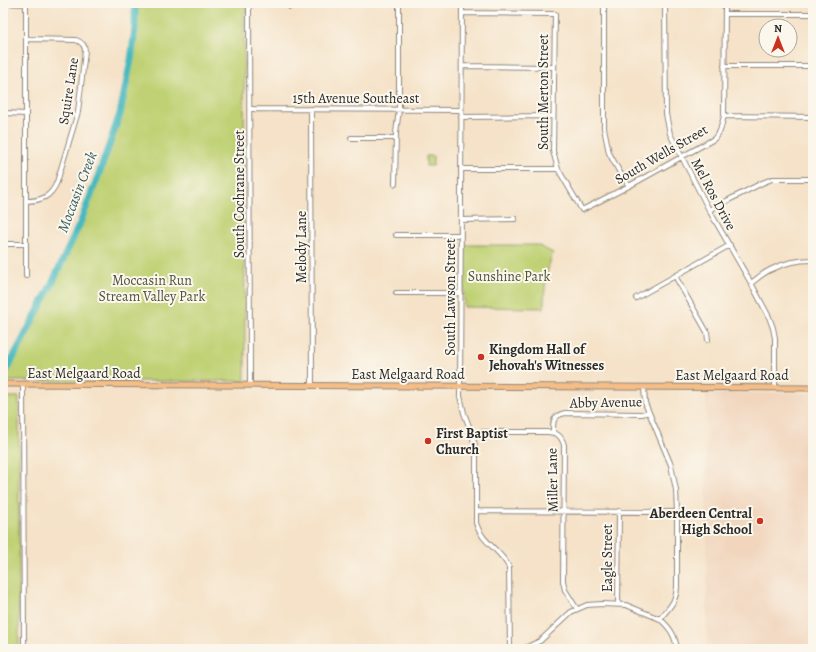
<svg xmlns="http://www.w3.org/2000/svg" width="816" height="652" viewBox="0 0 816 652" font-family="Alegreya,serif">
  <rect width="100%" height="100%" fill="#fbf7ec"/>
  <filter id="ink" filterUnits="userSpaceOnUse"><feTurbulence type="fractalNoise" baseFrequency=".025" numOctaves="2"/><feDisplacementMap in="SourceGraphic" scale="8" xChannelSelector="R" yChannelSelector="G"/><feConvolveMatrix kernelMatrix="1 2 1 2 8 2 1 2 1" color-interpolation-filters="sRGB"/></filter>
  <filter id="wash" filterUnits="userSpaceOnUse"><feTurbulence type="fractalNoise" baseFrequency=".012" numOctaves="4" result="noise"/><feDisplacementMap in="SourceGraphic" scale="16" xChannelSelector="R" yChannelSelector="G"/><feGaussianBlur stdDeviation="0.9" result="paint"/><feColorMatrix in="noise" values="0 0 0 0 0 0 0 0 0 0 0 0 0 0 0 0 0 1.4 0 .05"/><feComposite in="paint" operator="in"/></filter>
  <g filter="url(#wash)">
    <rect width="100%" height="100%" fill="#f5e2c8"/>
    <!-- built -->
    <path fill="#f1d5bd" d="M706,393h107v256h-106z"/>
    <!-- green -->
    <path fill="#c0d174" stroke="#767e50" d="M135,3h111v9l-2,1 1,368h-236l-6,-2v-2l47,-89 31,-67 19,-50 20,-57 11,-54 4,-31z
      M426,156h7v10h-7z
      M464,245h73l16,8c-7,18 -9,36 -9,55l-80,-1z
      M3,397h16v252h-16z"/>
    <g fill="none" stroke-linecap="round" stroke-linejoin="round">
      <!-- river -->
      <path stroke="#49b9bf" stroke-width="7" d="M3,377l47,-89 31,-67 19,-50 20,-57 11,-54 4,-31v-26"/>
    </g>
  </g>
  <g filter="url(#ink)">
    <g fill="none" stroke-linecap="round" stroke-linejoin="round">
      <defs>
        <path id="minor" d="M3,3l23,1
          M26,3v273
          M249,3l1,382
          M462,3l-2,393 4,17 8,21 4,16v73c5,19 25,27 33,44l1,82
          M604,3v125l5,25 10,18 10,15
          M665,3l1,111 4,20 39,76 42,73 18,34 4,11 2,10v50
          M290,7v-4
          M462,13l93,1 -2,137 5,18 24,41 47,-24 85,-47 6,-8 4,-15 1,-113
          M725,14h88
          M26,39l50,1c6,2 9,5 9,11l-7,61 -21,70c-6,15 -16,19 -31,19
          M462,66l92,1
          M724,66h89
          M250,109l211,1
          M311,109l1,277
          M3,113l23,1
          M724,116l89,1
          M461,117l92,-1
          M351,138h45
          M461,169h97
          M395,184l1,-51 3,-24v-106
          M709,210l53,-27 10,-4h41
          M461,220l54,-1
          M396,235h65
          M3,244h23
          M675,276l32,56 1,8
          M751,283c6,-4 12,-10 19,-13 13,-7 28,-10 43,-10
          M396,293h65
          M636,298l94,-53
          M23,384l1,265
          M644,387l1,16 26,62 5,25 1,22v75c-1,16 -8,20 -17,32 10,9 15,16 17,30
          M553,433c0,-11 -1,-17 12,-20l77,1 7,-2
          M472,434l7,-2h69c9,1 13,3 16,13l-1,136 2,9 12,19
          M476,511l201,1
          M618,604l1,-93
          M519,649l6,-1 15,-7 31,-29 16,-7 15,-1 24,1 34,14"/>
        <path id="major" d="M3,384l810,4"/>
      </defs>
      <!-- minor casing -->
      <use href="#minor" stroke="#90867a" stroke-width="6"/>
      <!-- major casing -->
      <use href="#major" stroke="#90867a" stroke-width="7"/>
      <!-- minor -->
      <use href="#minor" stroke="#fff" stroke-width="4"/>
      <!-- major -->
      <use href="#major" stroke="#f6be87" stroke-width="5"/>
    </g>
  </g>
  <!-- markers -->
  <g fill="#c8321e" stroke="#fbf7ec" stroke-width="1.5">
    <circle cx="481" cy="357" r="4"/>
    <circle cx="428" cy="441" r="4"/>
    <circle cx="760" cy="521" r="4"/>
  </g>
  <g text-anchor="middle" stroke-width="4" stroke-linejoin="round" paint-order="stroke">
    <!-- street labels -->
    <g font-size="14" fill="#2b2b2b" stroke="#fbf7ec">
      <text transform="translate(68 91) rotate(-81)" y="5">Squire Lane</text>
      <text transform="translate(543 92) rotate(-90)" y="5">South Merton Street</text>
      <text x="356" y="103">15th Avenue Southeast</text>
      <text transform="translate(661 154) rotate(-30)" y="5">South Wells Street</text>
      <text transform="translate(239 194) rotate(-90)" y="5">South Cochrane Street</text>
      <text transform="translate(714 194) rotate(62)" y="5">Mel Ros Drive</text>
      <text transform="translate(301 247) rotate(-90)" y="5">Melody Lane</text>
      <text transform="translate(450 297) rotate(-90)" y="5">South Lawson Street</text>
      <text x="84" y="378">East Melgaard Road</text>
      <text x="408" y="379">East Melgaard Road</text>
      <text x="732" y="380">East Melgaard Road</text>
      <text transform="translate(606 402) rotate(-1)" y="5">Abby Avenue</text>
      <text transform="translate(552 480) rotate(-91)" y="5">Miller Lane</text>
      <text transform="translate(607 558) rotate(-90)" y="5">Eagle Street</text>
    </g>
    <!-- park labels -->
    <g font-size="14" fill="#50543d" stroke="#fbf7ec">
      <text x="509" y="281">Sunshine Park</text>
      <text x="152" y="285">Moccasin Run<tspan x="152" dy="16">Stream Valley Park</tspan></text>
    </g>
    <!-- poi labels -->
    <g font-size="14" font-weight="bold" fill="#2b2b2b" stroke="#fbf7ec" text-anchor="start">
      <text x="489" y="354">Kingdom Hall of<tspan x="489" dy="16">Jehovah's Witnesses</tspan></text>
      <text x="436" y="438">First Baptist<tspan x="436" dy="16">Church</tspan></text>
      <text x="752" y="518" text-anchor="end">Aberdeen Central<tspan x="752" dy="16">High School</tspan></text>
    </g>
    <!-- water labels -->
    <g font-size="15" font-style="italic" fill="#365d5f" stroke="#fbf7ec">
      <text transform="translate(77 192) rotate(-69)" y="5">Moccasin Creek</text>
    </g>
  </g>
  <!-- margin -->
  <rect width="816" height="652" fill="none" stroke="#fbf7ec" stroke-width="16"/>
  <!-- north arrow -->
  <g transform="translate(778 38)"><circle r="19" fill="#fbf7ec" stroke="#a8a59f"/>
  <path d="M0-3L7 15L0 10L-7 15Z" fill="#c8321e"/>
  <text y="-6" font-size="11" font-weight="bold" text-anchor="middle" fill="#2b2b2b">N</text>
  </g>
</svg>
